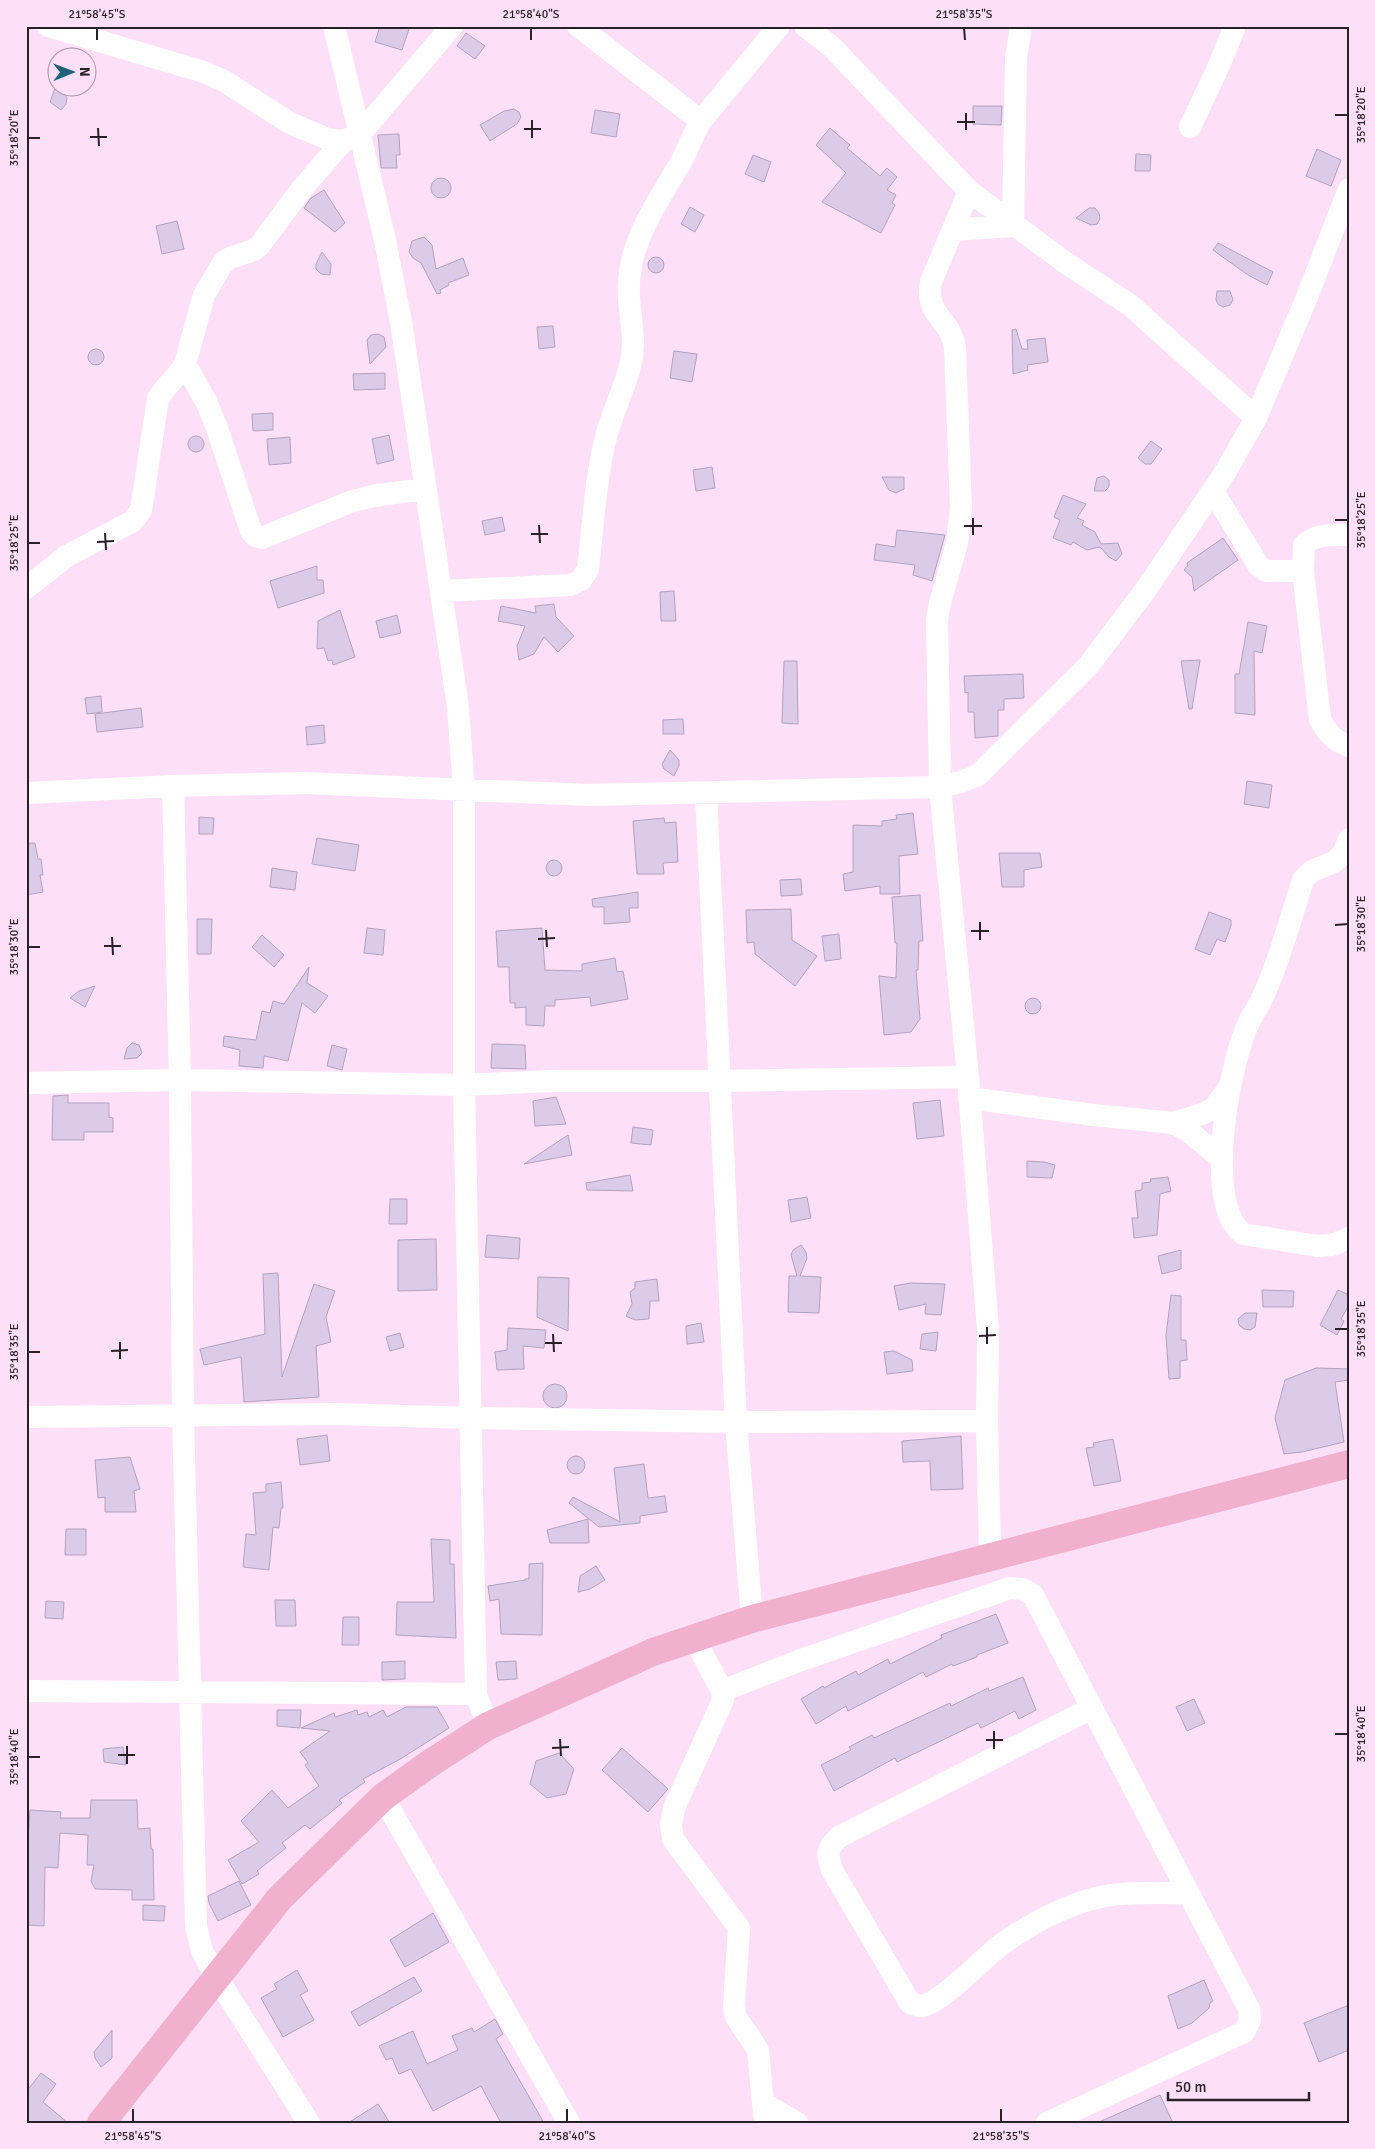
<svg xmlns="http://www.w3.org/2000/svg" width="1375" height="2149" viewBox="0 0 1375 2149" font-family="Signika,sans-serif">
  <rect width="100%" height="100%" fill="#fde0f8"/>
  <!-- building -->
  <path fill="#dbcbe9" stroke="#b2a2bf" d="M380,26h30l-8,24 -27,-8z
    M466,33l19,13 -10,13 -18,-13z
    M55,88l9,5 3,5 -1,6 -5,6 -11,-8z
    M973,106h29l-1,19 -28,-1z
    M514,109l5,3 2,5 -4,7 -27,17 -10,-16 24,-14z
    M595,110l25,4 -4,23 -25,-4z
    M830,128l20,17 -3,3 33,28 7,-8 10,9 -10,13 9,5 -4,8 3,2 -14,28 -59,-31 24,-29 -30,-28z
    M399,134l1,21h-4l1,13h-16l-3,-33z
    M1317,149l24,11 -10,26 -25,-10z
    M1136,154l15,1 -1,16h-15z
    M753,155l18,7 -7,20 -19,-8z
    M431 188a10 10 0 1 1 20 0a10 10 0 1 1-20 0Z
    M324,190l21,33 -10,9 -31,-24 7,-10z
    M690,207l14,8 -9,17 -14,-8z
    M1089,208h6l4,5 1,6 -3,5 -6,1 -15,-7z
    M177,221l7,28 -22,5 -6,-28z
    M424,237l8,8 4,24 27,-11 6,17 -21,8 1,2 -9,5 1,3 -4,1 -16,-31 -8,-5 -4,-6 3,-11z
    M1218,243l55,29 -6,13 -19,-10 -35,-25z
    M322,252l9,12 -1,11 -9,-1 -5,-5v-5z
    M648 265a8 8 0 1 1 16 0a8 8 0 1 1-16 0Z
    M1217,291h13l3,9 -3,5 -7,2 -5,-3 -2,-4z
    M553,326l2,21 -16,2 -2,-22z
    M1016,329l6,20h6l-1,-9 18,-2 3,24 -21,3 1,5 -15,4 -1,-44z
    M378,334l6,3 2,10 -16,17 -3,-24 4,-5z
    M88 357a8 8 0 1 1 16 0a8 8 0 1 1-16 0Z
    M674,351l23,3 -5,28 -22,-4z
    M385,373v16l-31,1 -1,-16z
    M273,413v17l-20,1 -1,-17z
    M389,435l5,25 -17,4 -5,-25z
    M188 444a8 8 0 1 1 16 0a8 8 0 1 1-16 0Z
    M290,437l1,26 -22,2 -2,-26z
    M1151,441l11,8 -11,15h-6l-7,-6z
    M712,467l3,21 -19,3 -3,-21z
    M1104,476l5,4v7l-4,4h-11l3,-13z
    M882,477h22v12l-8,4 -7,-3z
    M1063,495l23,9 -9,14 7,3 -2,4 13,7 6,12 17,-1 4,11 -6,7 -7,-4 -9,-10 -13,3 -14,-8 -2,3 -18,-7 7,-18 -6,-3z
    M502,517l3,14 -20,4 -3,-14z
    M897,530l48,5 -13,46 -19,-6 2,-10 -41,-5 2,-16 19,3z
    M1223,538l15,22 -44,31 -2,-14 -8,-7 4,-5 -1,-2z
    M317,566v14h6l1,13 -46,15 -8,-27z
    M674,591l2,30h-15l-1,-29z
    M554,604l2,13 18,19 -16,16 -14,-15 -10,17 -15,6 -2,-14 8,-20 -27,-5 3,-15 35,7 -1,-7z
    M340,610l15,47 -22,8 -1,-5 -4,1 -4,-13 -7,1 1,-28z
    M397,615l4,18 -21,5 -4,-17z
    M1248,622l19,4 -5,27 -8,-2 1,64 -20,-2v-39h4z
    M1200,660l-8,49h-3l-8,-48z
    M784,661h13l1,63 -16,-1z
    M1023,674l1,24 -20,1v11h-6v26l-23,2 -1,-26h-6v-20l-3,1 -1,-17z
    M101,696l1,16 -15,2 -2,-16z
    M141,708l2,19 -46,5 -2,-18z
    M683,719l1,15h-21v-14z
    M324,725l1,18 -18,2 -1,-18z
    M670,750l9,10v6l-5,10 -10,-7 -2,-5z
    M1247,781l25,4 -3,23 -25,-4z
    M913,813l5,41 -19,2 1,38h-20v-8l-35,5 -2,-17 10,-2v-47l29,1v-5l15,-2 -1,-4z
    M199,817l15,1 -1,16h-14z
    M664,818l1,5 11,-1 2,40 -15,1 1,11h-27l-4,-53z
    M317,838l42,7 -4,26 -43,-7z
    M26,843h9l3,16h3l2,16h-3l3,17 -17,3z
    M999,853h41l2,14 -18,3v17h-22z
    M546 868a8 8 0 1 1 16 0a8 8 0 1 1-16 0Z
    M272,868l25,4 -2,18 -25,-3z
    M801,879l1,16 -21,1 -1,-16z
    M638,892v16h-9l1,14 -26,2v-17h-11l-1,-8z
    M920,895l3,46h-4l-1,29h-2l4,49 -9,13 -27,3 -5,-59 17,2 1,-35h-2l-3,-46z
    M791,909l1,31 25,16 -22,30 -40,-32 -1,-12 -7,1 -1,-33z
    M1209,912l22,8v6l-6,16 -8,-3 -7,16 -15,-6z
    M197,919h15l-1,35h-14z
    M367,928l18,2 -2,25 -19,-2z
    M542,928l3,42 37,1v-7l33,-6 2,14 6,-1 5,28 -37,7 -1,-9 -35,3v6h-10l-1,20 -18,-1v-18l-11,1v-5h-5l-1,-36h-11l-2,-36z
    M839,934l2,25 -16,2 -3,-25z
    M262,935l22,20 -10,12 -22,-20z
    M309,967l-2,16 21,13 -13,17 -13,-10 -14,58 -24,-5 -1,12 -24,-2 1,-16 -17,-4 1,-10 32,4 6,-29 8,2 3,-12 11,3z
    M95,986l-10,21 -15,-9 9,-7z
    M1025 1006a8 8 0 1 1 16 0a8 8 0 1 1-16 0Z
    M132,1043l7,2 3,8 -5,5 -13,1 3,-11z
    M492,1044l33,1 1,24 -35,-1z
    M332,1045l15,4 -5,21 -15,-4z
    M68,1095v8h41v14l4,1v14h-29v8h-32l1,-44z
    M556,1097l10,27 -31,2 -2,-25z
    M940,1100l4,36 -27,3 -4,-36z
    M633,1127l20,3 -2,15 -20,-2z
    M568,1135l4,20 -48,9z
    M1027,1161l17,1 11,3 -3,13 -25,-1z
    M630,1175l3,16 -46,-1 -1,-7z
    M1168,1177l3,14 -11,3 -3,41 -23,3 -2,-20h6l-3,-27 7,-1v-7l9,-1 -1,-3z
    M807,1197l4,21 -20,4 -3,-22z
    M390,1199h17v25h-18z
    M487,1235l33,3 -1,21 -34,-2z
    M436,1239l1,51 -39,1v-51z
    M801,1245l5,7 1,6 -7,18 21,1 -2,36 -31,-1 1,-36h8l-6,-21 2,-5z
    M1181,1250v19l-19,5 -4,-18z
    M278,1273l4,104 32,-93 21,7 -9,26 5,25 -15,4 3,51 -75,5 -3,-45 -37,8 -4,-16 65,-15 -2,-60z
    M538,1277l31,1 -1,53 -31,-14z
    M657,1279l2,22h-9l-1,18 -14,1 -9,-4 6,-12 -2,-12 5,-4v-6z
    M910,1283l35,1 -4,31 -16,-1 1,-10 -27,6 -5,-24z
    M1262,1290l32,1 -1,16h-30z
    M1338,1290l11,5v10l-8,14 3,2 -7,14 -17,-10z
    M1171,1295l10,1v44h5l1,20 -7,1v17l-11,1 -3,-44z
    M1245,1313h12l-2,14 -5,3 -6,-1 -5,-4 -1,-6z
    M701,1323l3,19 -17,2 -1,-18z
    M508,1328l38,2 -2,18 -21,-2 1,23 -27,1 -2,-18 12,-2z
    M938,1332l-2,19 -16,-2 2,-15z
    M400,1333l4,14 -14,4 -4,-14z
    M894,1351l18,9 1,11 -26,3 -3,-22z
    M1316,1368l33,1v11l-14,2 9,60 -42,10 -18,2 -9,-36 10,-38z
    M543 1396a12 12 0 1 1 24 0a12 12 0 1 1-24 0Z
    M327,1435l3,26 -30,4 -3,-26z
    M961,1436l2,53 -32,1 -1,-29 -27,1 -1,-21z
    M1113,1439l8,42 -27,5 -8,-38 8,-1 -1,-4z
    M567 1465a9 9 0 1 1 18 0a9 9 0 1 1-18 0Z
    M130,1457l10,32 -6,2 2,21h-31v-15l-7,1 -3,-38z
    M644,1464l4,34 17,-2 2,16 -27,4v7l-41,4 -30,-24 4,-6 47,25 -6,-54z
    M281,1482l2,26h-2l-2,20 -6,-1 -4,43 -26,-3 3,-33 10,1 -3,-42 13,-1v-8z
    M588,1519l1,24h-39l-3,-13z
    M66,1529h20v26h-21z
    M431,1539l19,1v24h4l2,74 -60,-3 1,-33h37z
    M543,1563l-1,72 -41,-1 -2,-35 -9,2 -2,-15 37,-6v-1h4v-15z
    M596,1566l9,14 -15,9 -12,3 2,-16z
    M275,1600h20l1,26h-20z
    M46,1601l18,1 -1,17 -18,-1z
    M996,1614l12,29 -31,12v2l-24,9 -1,-2 -26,13 -3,-5 -75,39 -2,-5 -30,18 -15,-25 22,-13 1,2 32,-17 2,4 30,-16 2,5 52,-26 -1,-3z
    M343,1617h16v28h-17z
    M405,1661v18l-23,1v-18z
    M516,1661l1,18 -19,1 -2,-18z
    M1023,1677l13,33 -17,9 -4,-8 -34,17 -3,-5 -81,39 -2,-4 -61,33 -13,-26 30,-15 -2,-3 23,-12 2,3 76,-35 1,3 37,-18 1,3z
    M1194,1699l11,24 -18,8 -11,-24z
    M406,1707h31l12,21 -47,30 -39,21 2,3 -26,18 3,3 -32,26 -5,-4 -23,18 4,5 -29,23 2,3 -17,10 -14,-24 31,-18 -18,-21 31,-31 16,18 31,-22 -14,-21 3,-2 -8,-11 30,-21 -29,-3 33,-15 1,4 22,-7 1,5 9,-3 2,5 14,-7 4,7z
    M277,1710h24l-1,18 -23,-2z
    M123,1747l3,18 -22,-3 -1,-13z
    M622,1748l46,41 -20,23 -46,-42z
    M559,1753l15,16 -8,25 -19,4 -17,-14 6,-23z
    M91,1800h46l1,29 12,-1 1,21h2l1,51h-22v-10l-37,-1 -4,-8 3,-16h-7l1,-30 -28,-2 -2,35 -13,-1 -1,59 -18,-1v-51l4,-64 31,2 -1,6h30z
    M239,1881l12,24 -33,16 -9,-18 -1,-7z
    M143,1905l22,1 -1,15 -21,-1z
    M433,1913l16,29 -44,25 -15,-27z
    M297,1970l11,21 -8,4 14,25 -31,17 -22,-39 16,-9 -3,-5z
    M414,1977l8,14 -63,35 -8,-14z
    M1204,1980l9,21 -3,2 -1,5 -17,15 -14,6 -10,-33z
    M1349,2005v45l-30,12 -15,-39z
    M495,2019l8,15 -7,5 48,84h-43l-20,-37 -48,25 -22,-42 -12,5 -7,-16 -6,2 -7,-14 34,-15 14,33 31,-14 -6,-14 20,-8 2,4z
    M112,2030v28l-11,9 -6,-9 -1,-6z
    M41,2073l15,11 -13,18 25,21h-42v-31z
    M1160,2095l13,28h-76z
    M378,2104l12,19h-42z"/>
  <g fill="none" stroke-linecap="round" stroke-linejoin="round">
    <!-- minor -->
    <path stroke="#fff" stroke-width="22" d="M48,26l156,46 20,9 66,42 40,17 13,1 17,-7 92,-108
      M334,26l51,214 17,88 56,379 6,84v294l12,609
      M578,26l123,95
      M805,26l27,21 137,144 97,72 64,42 126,113
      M1190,127l27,-57 18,-44
      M969,191l-38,91c-6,36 19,34 24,66l6,160 -4,35 -17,60 -3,17 3,167 28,290 20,253 -1,91 3,134
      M953,230l60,-4 3,-167 5,-33
      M185,364l22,39 10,25 34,103 4,5 7,2 88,-36 23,-6 52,-7
      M1213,491l45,74 8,6h37
      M1349,535c-16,0 -33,-2 -45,10l-1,26 17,148c7,14 14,22 29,27
      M26,588l41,-32 66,-35 8,-11 17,-111c7,-14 20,-22 27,-35l19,-69 19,-32 7,-5 24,-8 6,-5 40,-54 43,-50
      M441,591l130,-6 10,-5 7,-11c5,-42 7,-86 17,-128 6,-27 20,-52 26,-79 6,-26 -4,-53 -2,-79 2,-45 30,-83 52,-121 7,-13 12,-28 20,-41l78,-95
      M173,786l7,294 3,336 13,510 6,25 15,27 92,145
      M26,793l147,-7 131,-3 285,12 351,-8 21,-5 17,-7 110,-109 59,-78 79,-117 30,-53 51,-121 42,-108
      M706,794l30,628 16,197
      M1349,839l-6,15 -9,8 -22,9 -9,9c-12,37 -22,76 -38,112 -5,13 -14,24 -19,37 -17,41 -43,175 -3,205l74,12 15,-1 17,-7
      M26,1083l154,-3 284,5 87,-4h168l249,-4
      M969,1098l125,17 79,8 29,-9 12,-6 16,-22
      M1173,1123l15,8 33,27
      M26,1417l309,-3 137,4 264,4 251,-1
      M694,1638l28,53 1,9 -49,108 -3,17 2,14 66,89 -5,78 2,11 22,33 6,64 3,9
      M26,1691l450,3 12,32
      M722,1691l82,-32 206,-71 12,1 11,6 216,414 1,11 -6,12 -197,91
      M1092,1708l-253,129c-13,12 -12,16 -7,33l78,133c3,1 7,3 11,3 20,-2 63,-49 81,-62 30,-21 67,-41 103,-48 27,-5 57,-2 84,-3
      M383,1797l186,326
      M763,2103l34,20"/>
    <!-- major -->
    <path stroke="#f1b0ce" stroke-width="28" d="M101,2123l178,-224 104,-102 49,-35 56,-36 165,-74 99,-33 597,-155"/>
  </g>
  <!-- ticks -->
  <path fill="none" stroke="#2a2028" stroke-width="2" d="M97,28v12M531,28v12M964,28l1,12M966,113v17M1335,115h13M532,120v18M957,122h18M98,128l1,18M524,129h17M90,137h17M28,138h12M973,518v17M1335,520h13M539,525l1,18M964,526h18M105,533l1,17M531,534h17M97,542l17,-1M28,543h12M980,922v18M1335,925l13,-1M546,930l1,17M971,931h18M112,937l1,18M538,939l17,-1M104,946h17M28,947h12M987,1327v17M1335,1329h13M553,1334l1,18M979,1336l17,-1M120,1342v17M545,1343h17M111,1351l17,-1M28,1352h12M994,1731v18M1335,1734h13M560,1739l1,17M986,1740h17M127,1746v18M552,1748l17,-1M118,1755h17M28,1757h12M133,2109v13M567,2109v13M1001,2109v13"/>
  <!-- border -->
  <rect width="1375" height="2149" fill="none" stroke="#fde0f8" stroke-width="55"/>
  <!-- north arrow -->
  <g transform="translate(72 72) rotate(89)"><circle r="24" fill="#fde0f8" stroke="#a993a5"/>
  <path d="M0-4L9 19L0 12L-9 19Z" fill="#226277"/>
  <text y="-8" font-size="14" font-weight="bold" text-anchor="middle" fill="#2a2028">N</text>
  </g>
  <!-- scale -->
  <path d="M1168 2092v8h141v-8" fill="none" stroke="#2a2028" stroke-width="2.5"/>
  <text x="1175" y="2092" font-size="15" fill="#2a2028" stroke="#fde0f8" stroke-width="4" paint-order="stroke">50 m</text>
  <rect x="28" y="28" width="1320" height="2094" fill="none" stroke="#2a2028" stroke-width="2"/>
  <g font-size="12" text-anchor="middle" fill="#2a2028">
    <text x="97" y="18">21°58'45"S</text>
    <text x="531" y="18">21°58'40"S</text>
    <text x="964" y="18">21°58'35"S</text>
    <text transform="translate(1361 115) rotate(-90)" y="4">35°18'20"E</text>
    <text transform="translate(14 138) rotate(-90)" y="4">35°18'20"E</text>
    <text transform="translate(1361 520) rotate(-90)" y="4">35°18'25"E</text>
    <text transform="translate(14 543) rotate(-90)" y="4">35°18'25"E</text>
    <text transform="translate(1361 924) rotate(-90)" y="4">35°18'30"E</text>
    <text transform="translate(14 947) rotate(-90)" y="4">35°18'30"E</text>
    <text transform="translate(1361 1329) rotate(-90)" y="4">35°18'35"E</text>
    <text transform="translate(14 1352) rotate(-90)" y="4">35°18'35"E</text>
    <text transform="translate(1361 1734) rotate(-90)" y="4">35°18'40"E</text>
    <text transform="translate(14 1757) rotate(-90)" y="4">35°18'40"E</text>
    <text x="133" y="2140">21°58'45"S</text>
    <text x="567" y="2140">21°58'40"S</text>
    <text x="1001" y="2140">21°58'35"S</text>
  </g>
</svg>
